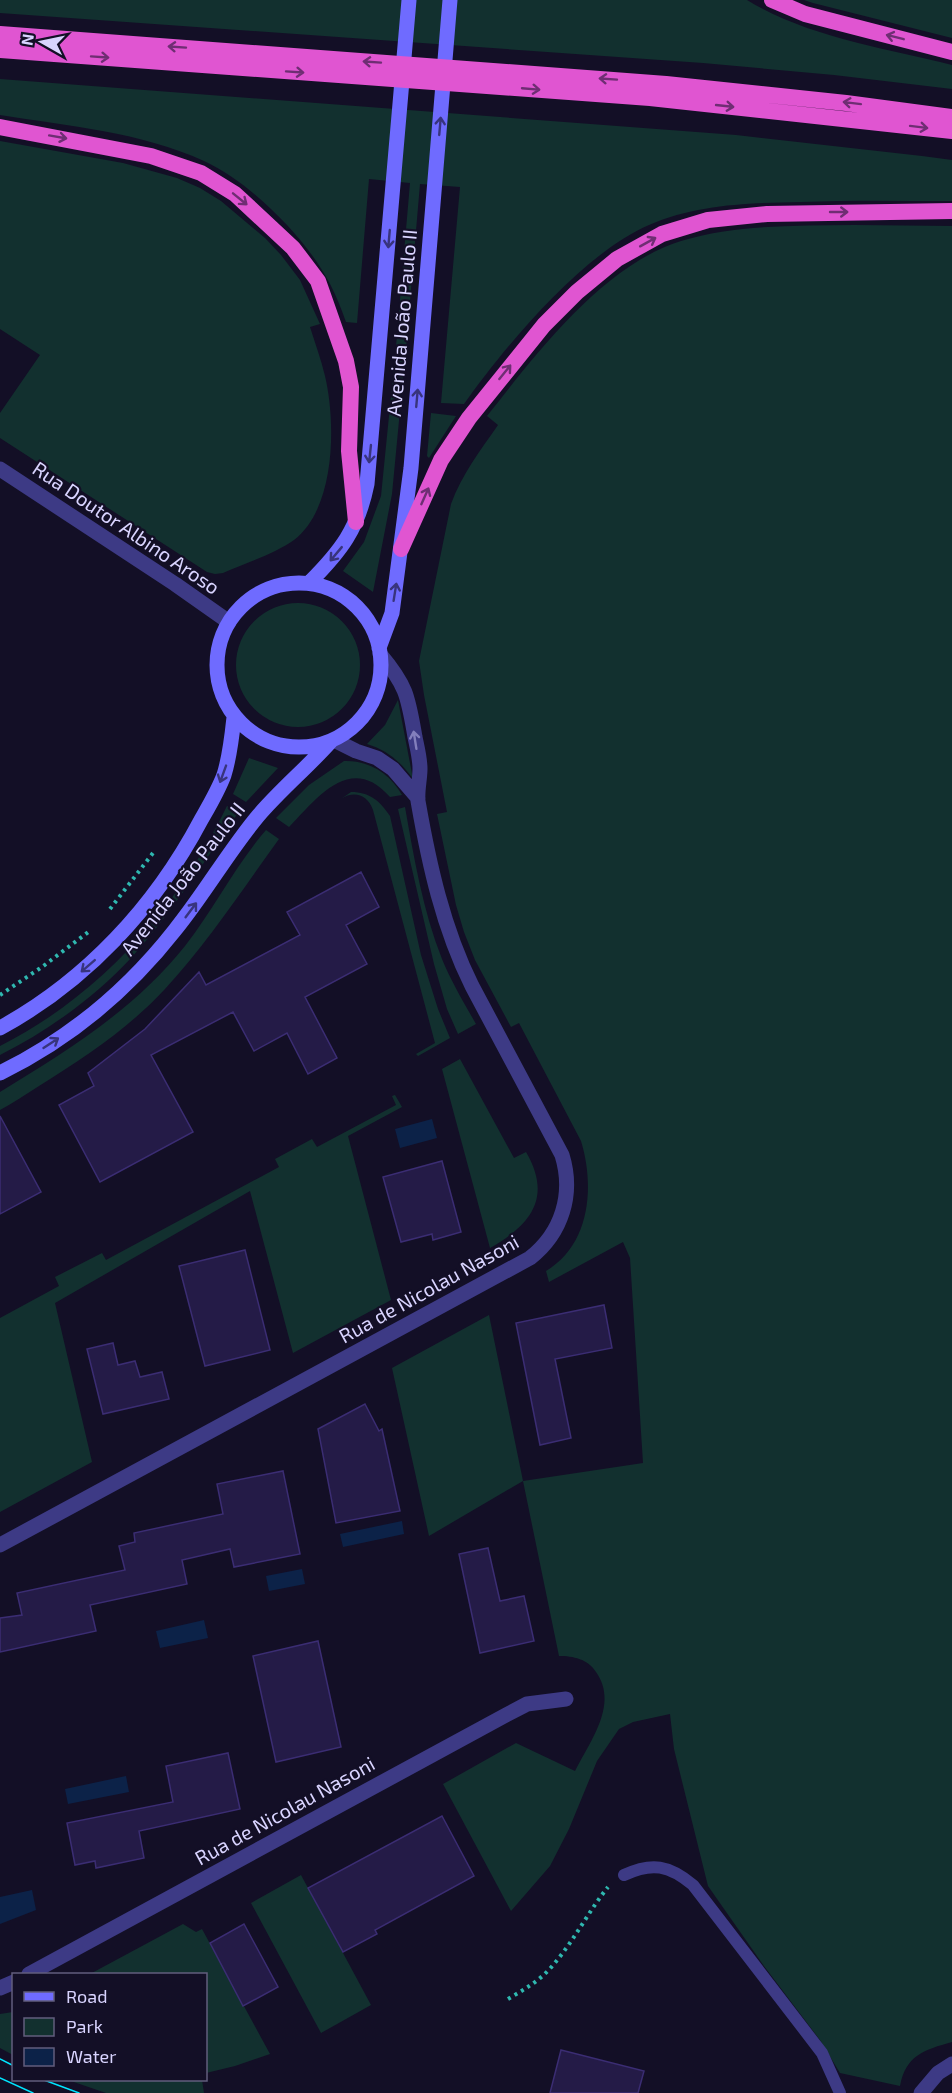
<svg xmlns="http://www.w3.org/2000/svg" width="952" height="2093" viewBox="0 0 952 2093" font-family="'Exo 2',sans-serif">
  <rect width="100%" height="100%" fill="#130f26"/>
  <!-- green -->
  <path fill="#12302f" d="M0,0h747c60,37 137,48 205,65v24l-118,-14 -131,-12 -703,-50z
    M804,0h148v38l-139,-35z
    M0,79l736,56 186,21 30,4v41c-50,0 -100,-1 -151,1 -51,1 -104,2 -152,23 -67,29 -143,120 -185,179l-23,-1 19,-216 -40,-3 -12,140 -10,-1 12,-140 -41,-4 -12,144 -11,-1c-14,-41 -30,-65 -59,-97 -24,-25 -51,-49 -83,-64 -63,-29 -136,-35 -204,-46z
    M0,141l123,22 54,15 23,10 21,13 44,37 16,17 19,25 20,44 -10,3c5,16 11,32 15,49 11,46 11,132 -31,164 -18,13 -50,24 -71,33l-8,1 -8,-2 -207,-134v-25l40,-58 -40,-26z
    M854,225l98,1v1816c-28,8 -46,13 -52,44l-60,-13 -20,-33 -56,-74 -56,-80 -34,-137 -4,-35 -37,8 -14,7 -22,32 -28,68 -19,37 -39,45 -68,-127 73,-41 59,28c15,-30 44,-67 21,-99 -8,-13 -23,-16 -37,-16l-36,-175 -94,55 -37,-168 97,-53 34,166 120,-18 -13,-205 -7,-16 -74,40 -3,-11c44,-26 49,-84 35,-130l-62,-118 -8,4 -36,-67 -11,-28 -8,-27 -19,-91 10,-2 -23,-117 -5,-34 32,-157c11,-30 29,-53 47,-79l-11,-9c49,-62 116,-151 194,-175 55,-17 115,-15 173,-16z
    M397,336l10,1 -15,157 -19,98 -30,-21 21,-29 17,-46z
    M431,413l25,3 -27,42 -2,-2z
    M236 665a62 62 0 1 1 124 0a62 62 0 1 1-124 0Z
    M398,700l15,79c-12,-17 -26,-29 -46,-35l18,-19z
    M249,758l29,10 -32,34 -13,-8z
    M344,761c24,-1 46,12 58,34l-12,2c-39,-45 -73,1 -101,30l-13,-9 33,-33z
    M351,792c19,0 29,9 39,24l31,139 17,54 12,29 -32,18 -2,-2 19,-11 -62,-233c-5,-15 -19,-20 -32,-11z
    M227,806l11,7c-34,49 -66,99 -106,144 -37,40 -84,74 -132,98v-9c101,-51 178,-139 227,-240z
    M405,807c9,51 18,104 37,152 9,22 22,44 34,65l-18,10 -11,-25 -13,-45 -36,-155z
    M266,830l13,9c-37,51 -71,103 -114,150 -36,39 -81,69 -126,97 -13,8 -26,17 -39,24v-18c67,-41 135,-83 185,-146 29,-37 50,-80 81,-116z
    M460,1059l54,99 12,-6c27,46 4,73 -36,96l-48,-179z
    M395,1095l7,12 -54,29 43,164 -98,53 -43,-162 -195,112 37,159 -92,50v-194l59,-32 -4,-9 47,-24 4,7 173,-93 -4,-8 37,-20 5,8 79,-42 -4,-9z
    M301,1875l70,130 -50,28 -70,-130z
    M183,1924l13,8 6,-3 68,125 -35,12 -29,7v-99h-116z
    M13,2012h1l-1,43 -13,-7v-34z
    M68,2080h134l2,13h-98z"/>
  <!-- water -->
  <path fill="#0c2248" d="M432,1119l5,19 -37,10 -5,-19z
    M402,1521l2,13 -61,13 -3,-13z
    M302,1569l3,15 -36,7 -3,-15z
    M204,1620l4,18 -48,10 -4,-17z
    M126,1776l3,16 -61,12 -3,-15z
    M32,1890l4,20 -36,14v-27z"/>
  <!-- building -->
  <path fill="#241b47" stroke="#3b2d73" stroke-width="1.5" d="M361,872l18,35 -33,18 21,39 -62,33 32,61 -29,16 -21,-41 -33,18 -21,-39 -82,43 42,77 -93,50 -41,-77 35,-19 -6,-13 57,-44 54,-57 7,13 94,-50 -13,-23z
    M0,1116l41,76 -41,22z
    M442,1161l19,71 -28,8 -1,-6 -31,8 -18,-65z
    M245,1250l25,100 -65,16 -26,-100z
    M604,1305l8,43 -57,11 16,79 -31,7 -24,-122z
    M113,1343l5,22 17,-4 5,16 22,-5 7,27 -66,15 -16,-65z
    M365,1404l14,27 3,-2 18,82 -64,12 -18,-94z
    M283,1471l17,83 -66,13 -4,-18 -48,11 5,24 -97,21 6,26 -96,21v-34l22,-3 -5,-22 108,-23 -6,-24 16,-4 -1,-9 89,-19 -6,-30z
    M488,1548l12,53 24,-5 10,45 -54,12 -21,-99z
    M318,1641l23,106 -65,15 -23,-106z
    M228,1753l12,56 -101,22 5,27 -48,10 -1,-7 -20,4 -8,-42 106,-21 -7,-36z
    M442,1816l32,60 -99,54 2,4 -34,18 -35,-64z
    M244,1924l34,63 -35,19 -33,-63z
    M561,2050l83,21 -6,22h-88z"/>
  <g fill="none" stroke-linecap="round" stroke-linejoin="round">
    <!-- path -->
    <path stroke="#2fb8b0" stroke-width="4" stroke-dasharray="3 4.5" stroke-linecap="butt" d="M110,909l43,-56
      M0,995l42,-28 49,-37
      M508,1999c17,-10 33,-19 45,-34 21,-24 35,-53 55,-78"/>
    <!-- service -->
    <path stroke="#3d3a85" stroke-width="12" d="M624,1875c28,-13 45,-10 69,10l129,168 18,40"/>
    <!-- minor -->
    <path stroke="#3d3a85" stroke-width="15" d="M0,469l175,115 54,38
      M334,740l22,11 21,7 16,11 25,29
      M0,1545l530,-287c32,-25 44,-64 32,-103l-90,-169c-29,-58 -43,-122 -54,-185 -1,-11 2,-22 2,-32 0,-11 -3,-22 -5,-32 -7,-40 -8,-51 -35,-83
      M29,1974l477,-259 21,-11 39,-5
      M0,1988l14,-6"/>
    <!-- tertiary -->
    <path stroke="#3d3a85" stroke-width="15" d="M921,2093l17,-20 14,-9"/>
    <!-- secondary -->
    <path stroke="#6f6bff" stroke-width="15" d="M217 665a82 82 0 1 1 164 0a82 82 0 1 1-164 0Z
      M309,583c32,-32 49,-54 58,-99l42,-484
      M379,648l13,-35 19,-145 39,-468
      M0,1028c86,-47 155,-121 201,-208 8,-14 17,-29 23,-45 6,-19 8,-39 10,-58
      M0,1073c69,-34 128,-83 175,-143 30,-37 53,-78 83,-114 23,-27 50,-49 73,-75"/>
    <!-- trunk -->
    <path stroke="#e055d1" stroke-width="16" d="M772,0l33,14 147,38
      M0,34l666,50 180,19 106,14
      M0,50l650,48 302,33
      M0,127l151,29 50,17 34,21 58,54 25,33 28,80 5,26 -2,64 7,71
      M401,549l40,-89 28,-42 75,-93 33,-33 40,-33 45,-25 46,-14 59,-6 185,-3"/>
    <!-- tram -->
    <path stroke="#00e5ff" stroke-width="1.5" d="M0,2059l14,7
      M0,2078l33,15
      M44,2080l35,13"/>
  </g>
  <!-- one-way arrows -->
  <defs><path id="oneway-shaft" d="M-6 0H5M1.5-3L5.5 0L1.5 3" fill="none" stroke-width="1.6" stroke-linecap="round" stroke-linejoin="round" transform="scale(1.5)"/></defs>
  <g stroke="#6f2e73">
    <use href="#oneway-shaft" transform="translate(895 37) rotate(-166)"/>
    <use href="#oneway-shaft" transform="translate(177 47) rotate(-176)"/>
    <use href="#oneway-shaft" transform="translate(100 57) rotate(4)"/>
    <use href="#oneway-shaft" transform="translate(372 62) rotate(-176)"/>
    <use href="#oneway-shaft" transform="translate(295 72) rotate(4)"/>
    <use href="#oneway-shaft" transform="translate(608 79) rotate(-176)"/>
    <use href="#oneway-shaft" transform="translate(531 89) rotate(5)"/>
    <use href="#oneway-shaft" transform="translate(852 103) rotate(-173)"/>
    <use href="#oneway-shaft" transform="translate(725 106) rotate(6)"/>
    <use href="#oneway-shaft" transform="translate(919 127) rotate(7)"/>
    <use href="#oneway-shaft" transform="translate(58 137) rotate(10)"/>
    <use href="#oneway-shaft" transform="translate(240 199) rotate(39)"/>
    <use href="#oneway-shaft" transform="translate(839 212)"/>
    <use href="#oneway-shaft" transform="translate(648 242) rotate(-29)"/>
    <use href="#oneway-shaft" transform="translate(505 372) rotate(-51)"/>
    <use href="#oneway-shaft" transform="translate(425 496) rotate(-66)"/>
  </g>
  <g stroke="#38347d">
    <use href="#oneway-shaft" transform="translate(440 126) rotate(-85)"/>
    <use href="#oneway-shaft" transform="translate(389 239) rotate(95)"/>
    <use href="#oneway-shaft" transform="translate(417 398) rotate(-85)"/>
    <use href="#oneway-shaft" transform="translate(370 454) rotate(96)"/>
    <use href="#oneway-shaft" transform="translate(336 554) rotate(130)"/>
    <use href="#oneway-shaft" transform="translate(395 592) rotate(-81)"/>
    <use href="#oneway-shaft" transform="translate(223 774) rotate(110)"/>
    <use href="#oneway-shaft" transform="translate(191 910) rotate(-53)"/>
    <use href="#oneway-shaft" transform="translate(88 966) rotate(139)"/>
    <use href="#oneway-shaft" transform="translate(51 1043) rotate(-33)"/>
  </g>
  <use stroke="#837fbc" href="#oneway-shaft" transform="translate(415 740) rotate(-99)"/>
  <g text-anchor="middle" stroke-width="4.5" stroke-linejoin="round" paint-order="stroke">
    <!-- street labels -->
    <g font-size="20" fill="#d9d4ff" stroke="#130f26">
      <text transform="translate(402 323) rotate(-85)" y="7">Avenida João Paulo II</text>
      <text transform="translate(126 528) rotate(34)" y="7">Rua Doutor Albino Aroso</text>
      <text transform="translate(183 879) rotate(-52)" y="7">Avenida João Paulo II</text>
      <text transform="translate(429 1289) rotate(-29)" y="7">Rua de Nicolau Nasoni</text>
      <text transform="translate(285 1811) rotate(-29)" y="7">Rua de Nicolau Nasoni</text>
    </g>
  </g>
  <!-- legend -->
  <rect x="12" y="1973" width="195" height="108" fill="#130f26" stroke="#625e7d" stroke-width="1.5"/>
  <rect x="24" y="1992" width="30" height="9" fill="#6f6bff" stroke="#625e7d" stroke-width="1.5"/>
  <text x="66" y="2003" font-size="18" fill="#d9d4ff">Road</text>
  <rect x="24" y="2018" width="30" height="18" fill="#12302f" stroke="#625e7d" stroke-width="1.5"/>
  <text x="66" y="2033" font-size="18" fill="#d9d4ff">Park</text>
  <rect x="24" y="2048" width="30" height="18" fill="#0c2248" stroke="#625e7d" stroke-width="1.5"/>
  <text x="66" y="2063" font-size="18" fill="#d9d4ff">Water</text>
  <!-- north arrow -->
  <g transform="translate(42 42) rotate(279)" stroke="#130f26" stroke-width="4.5" paint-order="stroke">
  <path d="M0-4.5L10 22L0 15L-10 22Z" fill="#d9d4ff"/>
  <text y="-9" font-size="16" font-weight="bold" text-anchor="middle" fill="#d9d4ff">N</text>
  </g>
</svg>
